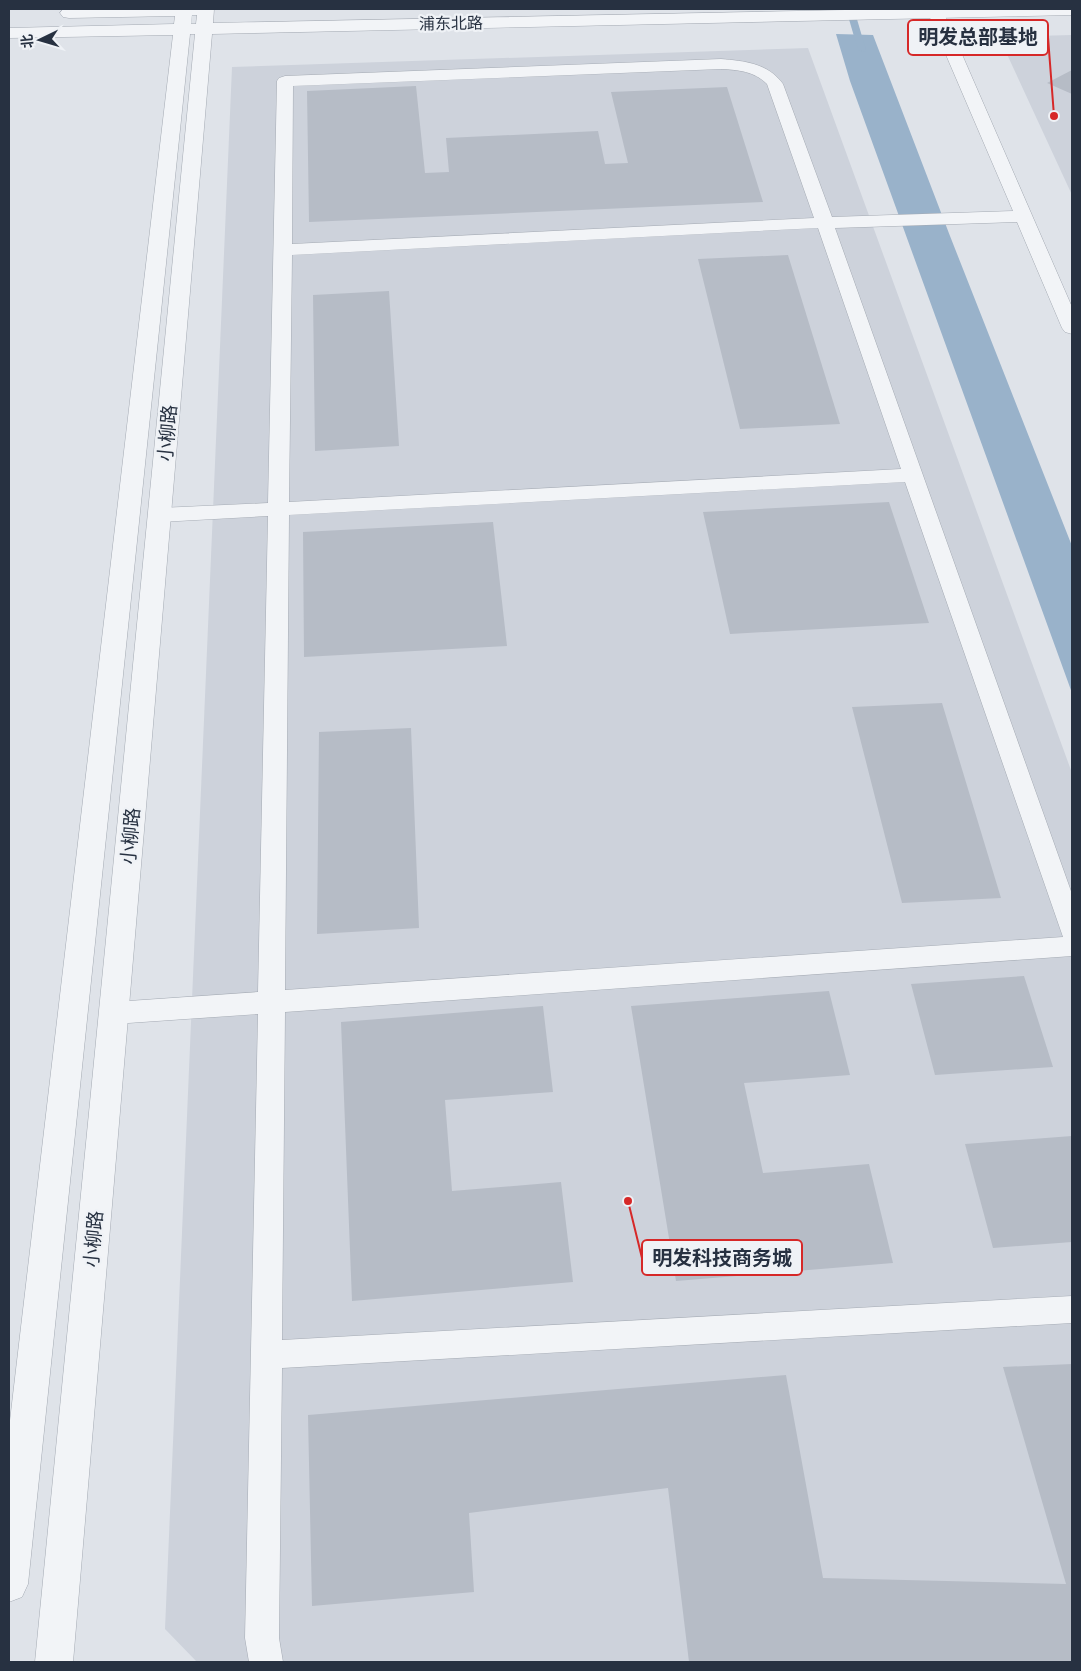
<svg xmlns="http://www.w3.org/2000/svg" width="1081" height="1671" viewBox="0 0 1081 1671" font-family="Karla,'Noto Sans SC',sans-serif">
  <rect width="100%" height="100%" fill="#dfe3e9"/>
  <!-- built -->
  <path fill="#cdd2db" d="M1072,35v160l-73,-158z
    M808,48l264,725v889h-875l-32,-33 67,-1562z"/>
  <!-- water -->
  <path fill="#99b2ca" d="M836,34l37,1 77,201 122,310v147l-222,-612z"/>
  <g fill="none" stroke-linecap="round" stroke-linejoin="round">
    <!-- stream -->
    <path fill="#99b2ca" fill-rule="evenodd" d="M846,9h8l12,41 -1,2 -7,-2z"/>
  </g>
  <!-- building -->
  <path fill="#b6bcc6" d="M1072,70v24l-25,-11z
    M416,86l9,87 24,-1 -3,-34 152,-7 7,33 23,-1 -17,-71 116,-5 36,115 -454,20 -2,-131z
    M788,255l52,169 -100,5 -42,-170z
    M389,291l10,155 -84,5 -2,-156z
    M889,502l40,121 -199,11 -27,-122z
    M493,522l14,124 -203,11 -1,-125z
    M942,703l59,195 -99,5 -50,-196z
    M411,728l8,200 -102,6 2,-202z
    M1024,976l29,91 -118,8 -24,-91z
    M829,991l21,84 -106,8 19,90 106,-9 24,99 -217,18 -45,-275z
    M543,1006l10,86 -108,8 7,91 109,-9 12,100 -221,19 -11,-279z
    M1072,1136v106l-79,6 -28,-104z
    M1072,1364v298h-383l-21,-174 -199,25 5,79 -162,14 -4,-191 478,-40 37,203 243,6 -63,-217z"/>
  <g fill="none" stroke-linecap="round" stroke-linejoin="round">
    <defs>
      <path id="service" d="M938,9l6,4 128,294v27l-7,-2 -3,-4 -45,-106 -182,6 237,666v62l-787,56 -3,328 790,-44v27l-790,45 -3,270 4,24h-34l-4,-24 13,-624 -144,10 -10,-3 -4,-8 4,-8 10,-3 144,-10 10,-476 -108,6 -8,-2 -3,-5 3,-5 8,-2 108,-5 9,-422 2,-3 6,-2 436,-17c23,2 47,4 62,25l49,133 181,-6 -85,-198 3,-3zM721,69c17,1 33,2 46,15l47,134 -522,26 1,-158zM818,228l83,241 -612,33 3,-247zM905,482l158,455 -778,53 4,-475z"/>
      <path id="tertiary" d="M63,9h151l-1,14 680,-14h179v6l-860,19 -139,1628h-38l160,-1628h-5l-162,1550 -6,13 -13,5v-173l164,-1394 -164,3v-10l165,-4 1,-8 -106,2 -6,-1 -3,-4zM192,15h5l-1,9h-5z"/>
    </defs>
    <!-- service casing -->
    <use href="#service" stroke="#a4aab3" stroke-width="1"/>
    <!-- tertiary casing -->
    <use href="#tertiary" stroke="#a4aab3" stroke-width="1"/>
    <!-- service -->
    <use href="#service" fill="#f2f4f7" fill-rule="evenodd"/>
    <!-- tertiary -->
    <use href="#tertiary" fill="#f2f4f7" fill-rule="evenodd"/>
  </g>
  <g text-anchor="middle" stroke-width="4.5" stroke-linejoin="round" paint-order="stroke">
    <!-- far-street labels -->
    <g font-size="16" fill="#273141" stroke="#eff2f6">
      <text transform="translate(451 23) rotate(-1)" y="6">浦东北路</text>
    </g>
    <!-- street labels -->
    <g font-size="19" fill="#273141" stroke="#eff2f6">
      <text transform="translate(167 433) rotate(-85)" y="7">小柳路</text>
      <text transform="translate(130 836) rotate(-85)" y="7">小柳路</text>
      <text transform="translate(93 1239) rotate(-85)" y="7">小柳路</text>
    </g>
  </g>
  <!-- callouts -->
  <path fill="none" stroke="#d62828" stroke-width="2" d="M1054 116L1048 37M628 1201L642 1258"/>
  <g fill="#d62828" stroke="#eff2f6" stroke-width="2">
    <circle cx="1054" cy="116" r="5"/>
    <circle cx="628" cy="1201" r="5"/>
  </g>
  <g fill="#eff2f6" stroke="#d62828" stroke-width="2">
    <rect x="908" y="20" width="140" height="35" rx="5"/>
    <rect x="642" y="1240" width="160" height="35" rx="5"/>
  </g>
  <g font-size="20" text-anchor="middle" font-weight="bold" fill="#273141">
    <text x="978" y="44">明发总部基地</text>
    <text x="722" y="1265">明发科技商务城</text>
  </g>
  <!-- border -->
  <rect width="1081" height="1671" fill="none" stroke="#273141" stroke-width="20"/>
  <!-- north arrow -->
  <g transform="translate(40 40) rotate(265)" stroke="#eff2f6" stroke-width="4" paint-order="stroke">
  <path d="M0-4L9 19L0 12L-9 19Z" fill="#273141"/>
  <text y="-8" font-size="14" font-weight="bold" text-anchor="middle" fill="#273141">北</text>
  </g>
</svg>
